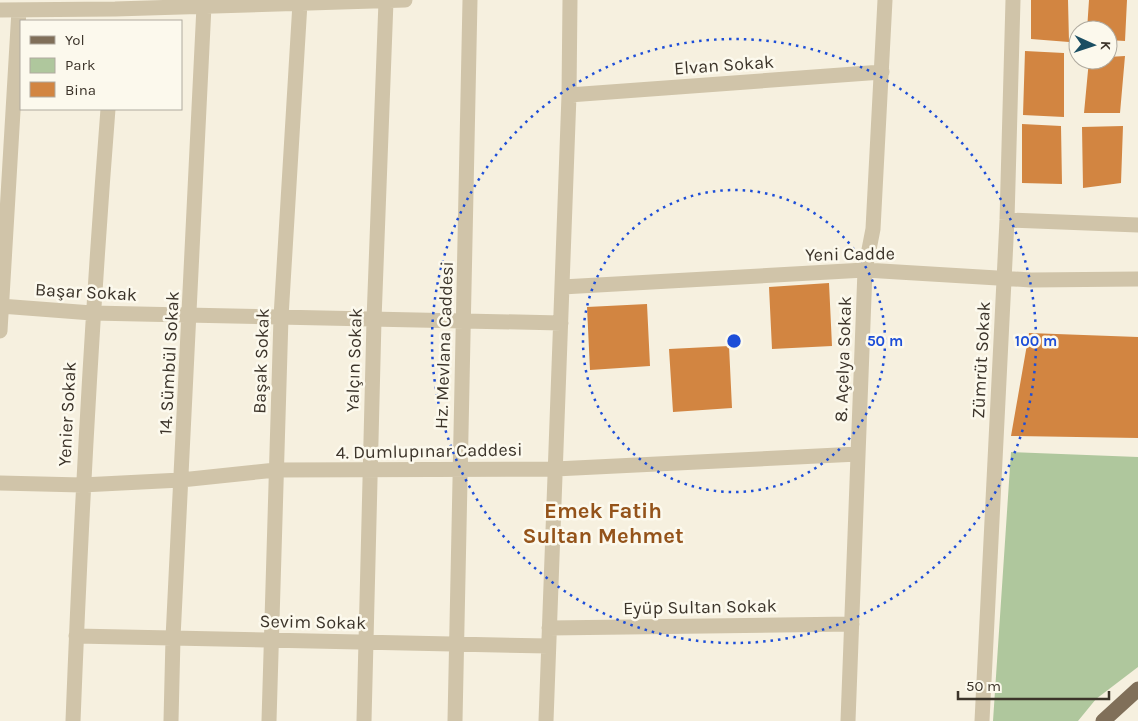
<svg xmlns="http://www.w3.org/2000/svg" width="1138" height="721" viewBox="0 0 1138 721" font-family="Karla,sans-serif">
  <rect width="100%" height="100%" fill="#f6f0df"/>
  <!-- green -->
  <path fill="#afc79d" d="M1011,452l127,5v210l-42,32 -18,22h-85z"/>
  <!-- building -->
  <path fill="#d28541" d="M1031,0h37l1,42 -38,-3z
    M1089,0h38l-2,41 -17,-1v-10h-21z
    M1025,51l39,2v64l-41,-2z
    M1125,56l-5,57h-36l5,-53h19v-3z
    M1022,124l39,2 1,58 -40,-1z
    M1123,126l-2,57 -38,5 -1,-61z
    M829,283l3,63 -60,3 -3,-62z
    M647,304l3,62 -60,4 -3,-63z
    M1029,333l109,4v101l-127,-2z
    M729,346l3,62 -59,4 -4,-63z"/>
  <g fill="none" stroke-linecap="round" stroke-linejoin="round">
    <!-- minor -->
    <path stroke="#d0c4a9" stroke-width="15" d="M0,10l115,-1 290,-9
      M569,95l313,-23
      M1007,220l131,5
      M562,287l303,-17 166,10 107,-1
      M0,306l92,7 469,10
      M0,331l19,-321
      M0,483l82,2 99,-5 95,-10 279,-1 303,-15
      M549,628l303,-4
      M76,636l472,10
      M73,721c8,-205 19,-408 35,-612
      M171,721l2,-83 31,-632
      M269,721l12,-404 19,-314
      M364,721l10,-401 12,-319
      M455,721l15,-721
      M546,721l23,-626 1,-95
      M848,721l17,-451 8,-41 12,-229
      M982,721l25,-501 6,-220"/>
    <!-- major -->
    <path stroke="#806f59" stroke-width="15" d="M1103,721l35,-32"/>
  </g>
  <!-- distance rings -->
  <g fill="none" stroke="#1d4ed8" stroke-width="2.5" stroke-dasharray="2.5 5">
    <circle cx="734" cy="341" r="151"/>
    <circle cx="734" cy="341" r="302"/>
  </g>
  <g text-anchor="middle" stroke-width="5" stroke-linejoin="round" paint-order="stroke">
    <!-- street labels -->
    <g font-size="18" fill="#3c342a" stroke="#fcf9ed">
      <text transform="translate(724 65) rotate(-4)" y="6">Elvan Sokak</text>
      <text transform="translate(850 254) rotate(-1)" y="6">Yeni Cadde</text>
      <text transform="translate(86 292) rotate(3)" y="6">Başar Sokak</text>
      <text transform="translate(444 345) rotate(-88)" y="6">Hz. Mevlana Caddesi</text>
      <text transform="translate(843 359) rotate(-88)" y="6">8. Açelya Sokak</text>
      <text transform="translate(354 360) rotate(-88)" y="6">Yalçın Sokak</text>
      <text transform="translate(981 360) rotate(-87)" y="6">Zümrüt Sokak</text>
      <text transform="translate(261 361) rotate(-88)" y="6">Başak Sokak</text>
      <text transform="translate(169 363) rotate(-87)" y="6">14. Sümbül Sokak</text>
      <text transform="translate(67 414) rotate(-87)" y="6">Yenier Sokak</text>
      <text transform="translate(429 451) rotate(-1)" y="6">4. Dumlupınar Caddesi</text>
      <text transform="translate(700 607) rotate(-1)" y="6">Eyüp Sultan Sokak</text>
      <text transform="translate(313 622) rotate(1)" y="6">Sevim Sokak</text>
    </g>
    <!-- district labels -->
    <g font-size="22" font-weight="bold" fill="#94531a" stroke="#fcf9ed">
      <text x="603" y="518">Emek Fatih<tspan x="603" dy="25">Sultan Mehmet</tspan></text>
    </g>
  </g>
  <circle cx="734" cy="341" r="8" fill="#1d4ed8" stroke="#fcf9ed" stroke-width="2.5"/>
  <g font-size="15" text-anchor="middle" font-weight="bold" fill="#1d4ed8" stroke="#fcf9ed" stroke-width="5" stroke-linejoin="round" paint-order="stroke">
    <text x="885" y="346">50 m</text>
    <text x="1036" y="346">100 m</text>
  </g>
  <!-- legend -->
  <rect x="20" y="20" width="162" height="90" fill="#fcf9ed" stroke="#afaa9f"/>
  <rect x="30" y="36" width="25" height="8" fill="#806f59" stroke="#afaa9f"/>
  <text x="65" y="45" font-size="15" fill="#3c342a">Yol</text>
  <rect x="30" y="58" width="25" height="15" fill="#afc79d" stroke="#afaa9f"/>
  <text x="65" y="70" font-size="15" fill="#3c342a">Park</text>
  <rect x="30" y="82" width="25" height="15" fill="#d28541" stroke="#afaa9f"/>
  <text x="65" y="95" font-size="15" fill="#3c342a">Bina</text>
  <!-- north arrow -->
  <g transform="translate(1093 45) rotate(93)"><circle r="24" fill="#fcf9ed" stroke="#afaa9f"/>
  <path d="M0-4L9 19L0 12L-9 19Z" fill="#1a4e63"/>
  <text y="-8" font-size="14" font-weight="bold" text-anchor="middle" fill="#3c342a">K</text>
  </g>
  <!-- scale -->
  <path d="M958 691v8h151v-8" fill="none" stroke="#3c342a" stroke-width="2.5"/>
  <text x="966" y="691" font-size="15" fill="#3c342a" stroke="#fcf9ed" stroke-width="4" paint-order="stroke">50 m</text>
</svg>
